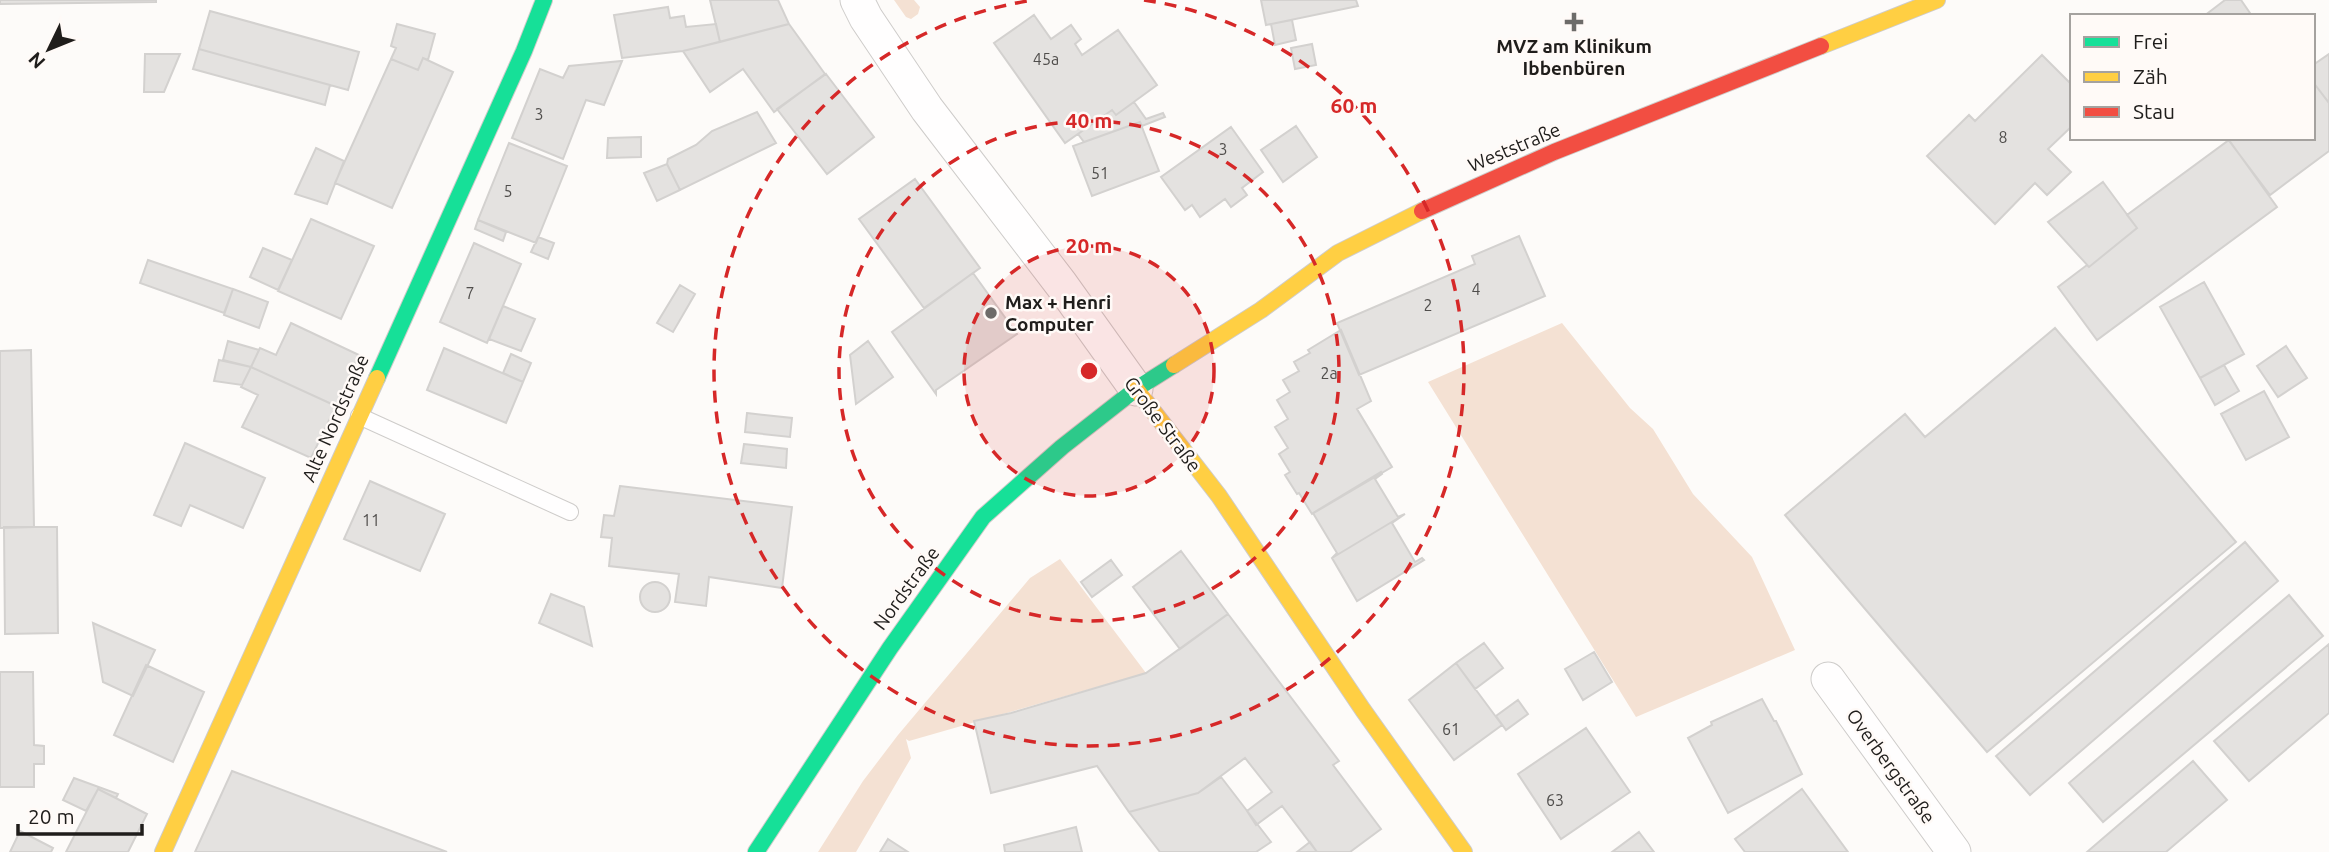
<svg xmlns="http://www.w3.org/2000/svg" width="2329" height="852" viewBox="0 0 2329 852" font-family="Ubuntu,sans-serif">
  <rect width="100%" height="100%" fill="#fdfbf9"/>
  <!-- green -->
  <path fill="#f4e1d3" d="M894,0h20l6,7 -2,7 -7,5 -5,-2z
    M1562,323l68,85 23,21 40,65 59,63 43,93 -159,67 -208,-335z
    M1060,559l86,114 -237,68 -3,-2 5,19 -55,94h-38l45,-71 35,-46 132,-157z"/>
  <!-- building -->
  <path fill="#e4e2e0" stroke="#d3d1cf" stroke-width="2" d="M0,0h156v2l-156,2z
    M710,0h68l11,24 -69,18z
    M1261,0h95l2,6 -92,19z
    M2225,0h16l11,16h-48z
    M668,7l2,11 14,-2 2,11 30,-3 4,18 -37,9 -61,7 -8,-43z
    M210,11l149,41 -11,38 -149,-41z
    M1034,15l17,24 20,-14 10,14 -6,5 7,11 36,-25 39,55 -41,30 -4,-5 -47,33 -71,-100z
    M1292,20l4,20 -21,5 -4,-21z
    M397,24l38,10 -7,26 -5,-2 -5,12 -27,-11 5,-11 -5,-2z
    M789,24l36,50 -51,38 -31,-43 -33,23 -27,-41z
    M1312,44l4,21 -21,4 -4,-21z
    M199,49l131,36 -5,20 -132,-36z
    M145,54h35l-16,38h-20z
    M2329,54v49l-16,-21v-17z
    M2042,55l30,30v41l-24,23 23,23 -24,23 -12,-12 -40,41 -68,-68 42,-41 6,6z
    M423,58l30,14 -61,136 -57,-25 56,-124 27,11z
    M622,61l-18,44 -18,-5 -23,59 -51,-21 28,-69 23,9 6,-12z
    M826,74l48,63 -47,37 -50,-65z
    M2313,82l16,21v48l-59,44 -43,-57h86z
    M1134,102l12,17 17,-6 2,4 -23,9 -2,-4 -56,20 -6,-8 34,-24 4,5z
    M757,112l19,31 -96,47 -13,-26 1,-5 28,-14 16,-14z
    M1140,122l19,49 -67,25 -19,-50z
    M1296,126l21,31 -34,25 -22,-32z
    M1231,127l32,45 -21,16 5,7 -16,12 -6,-8 -25,18 -8,-12 -7,5 -24,-33z
    M641,137v20l-34,1 1,-20z
    M2229,140l48,67 -180,133 -39,-53 29,-22 2,2 48,-39 -10,-13z
    M509,143l58,23 -31,77 -58,-23z
    M316,148l28,13 -17,43 -32,-10z
    M667,164l13,26 -23,11 -13,-28z
    M915,179l65,89 -56,40 -65,-89z
    M2103,182l34,46 -48,39 -41,-45z
    M311,219l63,27 -33,73 -63,-28z
    M478,220l28,12 -3,9 -28,-12z
    M1519,236l26,60 -186,79 -22,-52 138,-59 -3,-8z
    M538,237l16,6 -6,16 -17,-7z
    M474,243l47,21 -34,79 -47,-21z
    M263,248l29,12 -14,30 -28,-13z
    M148,260l85,29 -9,24 -84,-30z
    M973,273l44,61 -81,56v4l-44,-62z
    M2204,282l40,72 -44,24 -40,-71z
    M680,285l15,9 -22,38 -16,-9z
    M233,289l35,13 -9,26 -35,-13z
    M503,306l32,13 -14,32 -32,-12z
    M291,323l68,32 -23,51 -85,-39 9,-19 16,7z
    M2055,328l181,214 -249,210 -202,-237 120,-101 20,23z
    M1341,330l30,71 -14,8 35,58 -80,47 -13,-21 -2,1 -12,-19 5,-3 -11,-18 9,-6 -13,-21 13,-8 -11,-19 13,-8 -7,-12 16,-9 -5,-9 16,-9 -2,-3z
    M228,341l31,9 -8,17 -28,-7z
    M868,341l25,36 -37,27 -6,-49z
    M2286,346l21,32 -29,19 -21,-31z
    M444,348l79,34 -17,41 -79,-33z
    M31,350l3,177 -34,1v-177z
    M511,354l20,9 -8,19 -20,-9z
    M219,360l32,7 -9,18 -28,-4z
    M2224,365l15,26 -24,14 -15,-27z
    M251,367l85,39 -25,52 -69,-31 16,-32 -17,-8z
    M2264,391l25,46 -43,23 -25,-46z
    M747,413l45,5 -2,19 -45,-5z
    M185,443l80,35 -22,50 -53,-23 -9,21 -27,-11z
    M744,444l43,5 -1,19 -45,-5z
    M1381,472l1,2 -7,5 23,38 7,-3 -73,44 5,-5 -24,-40z
    M370,481l75,33 -25,57 -76,-32z
    M620,486l172,21 -10,81 -73,-11 -3,29 -31,-4 4,-28 -70,-8 3,-28 -11,-1 3,-22 10,1z
    M1405,514l-13,9 23,39 7,-4 2,2 -67,41 -25,-43z
    M4,527h53l1,106 -53,1z
    M2245,542l33,39 -248,214 -34,-39z
    M1181,551l47,63 -48,35 -47,-62z
    M1111,560l11,15 -30,22 -11,-15z
    M640 597a15 15 0 1 1 30 0a15 15 0 1 1-30 0Z
    M551,594l33,13 8,39 -53,-23z
    M2289,595l34,41 -220,186 -34,-39z
    M1228,614l111,147 -6,4 48,64 -31,23h-33l-35,-46 -26,19 -9,-14 25,-19 -27,-34 -47,35 -69,19 -32,-46 -106,27 -17,-72 37,-8 135,-40z
    M93,623l62,27 -22,46 -30,-14z
    M1484,643l19,25 -28,21 -19,-26z
    M2329,644v69l-80,68 -35,-40z
    M1594,652l18,30 -29,18 -18,-31z
    M1456,663l46,62 -48,35 -45,-60z
    M146,665l58,27 -31,70 -59,-27z
    M0,672h33l1,73 10,1v18h-10v23h-34z
    M1762,699l12,22h2l26,53 -74,39 -40,-75 24,-13 -1,-3z
    M1518,700l10,14 -22,16 -10,-14z
    M1586,728l44,64 -69,47 -43,-65z
    M2193,761l34,39 -61,52h-79z
    M232,771l215,81h-252z
    M1221,777l50,65 -15,10h-96l-31,-40 69,-19z
    M74,778l44,16 -2,4 -18,-9 -12,22 -23,-11z
    M98,789l49,25 -19,38h-62z
    M1802,789l46,63h-103l-10,-13z
    M1076,827l6,25h-77l-1,-7z
    M20,831l33,17 -2,4h-41z
    M1639,832l15,20h-42z
    M888,839l20,13h-28z
    M1310,842l7,10h-20z"/>
  <g fill="none" stroke-linecap="round" stroke-linejoin="round">
    <defs>
      <path id="lane" d="M359,416l211,96"/>
      <path id="street" d="M857,0l9,18 61,91 134,175 75,105
        M1828,679l126,173"/>
      <path id="fast" d="M377,378l147,-327 20,-51
        M756,852l134,-204 93,-131 79,-70 74,-58 38,-24"/>
      <path id="slow" d="M1821,46l116,-46
        M1174,365l87,-55 77,-57 84,-42
        M1136,389l83,107 144,214 101,142
        M163,852l214,-474"/>
      <path id="jam" d="M1422,211l132,-59 267,-106"/>
    </defs>
    <!-- lane casing -->
    <use href="#lane" stroke="#ceccca" stroke-width="18"/>
    <!-- street casing -->
    <use href="#street" stroke="#ceccca" stroke-width="35"/>
    <!-- fast casing -->
    <use href="#fast" stroke="#ceccca" stroke-width="18"/>
    <!-- slow casing -->
    <use href="#slow" stroke="#ceccca" stroke-width="18"/>
    <!-- jam casing -->
    <use href="#jam" stroke="#ceccca" stroke-width="18"/>
    <!-- lane -->
    <use href="#lane" stroke="#fffefe" stroke-width="16"/>
    <!-- street -->
    <use href="#street" stroke="#fffefe" stroke-width="33"/>
    <!-- fast -->
    <use href="#fast" stroke="#16e098" stroke-width="16"/>
    <!-- slow -->
    <use href="#slow" stroke="#ffcf43" stroke-width="16"/>
    <!-- jam -->
    <use href="#jam" stroke="#f24e42" stroke-width="16"/>
  </g>
  <!-- distance rings -->
  <circle cx="1089" cy="371" r="125" fill="#d62828" fill-opacity=".12"/>
  <g fill="none" stroke="#d62828" stroke-width="3.5" stroke-dasharray="12 9">
    <circle cx="1089" cy="371" r="125"/>
    <circle cx="1089" cy="371" r="250"/>
    <path d="M1144 0A375 375 0 1 1 1034 0"/>
  </g>
  <!-- markers -->
  <g fill="#6d6b69" stroke="#fffaf7" stroke-width="2.5">
    <path d="M1570.5 11.5h7v7h7v7h-7v7h-7v-7h-7v-7h7z"/>
    <circle cx="991" cy="313" r="7"/>
  </g>
  <g text-anchor="middle" stroke-width="5" stroke-linejoin="round" paint-order="stroke">
    <!-- number labels -->
    <g font-size="16" fill="#504e4c">
      <text x="1046" y="65">45a</text>
      <text x="539" y="120">3</text>
      <text x="2003" y="143">8</text>
      <text x="1223" y="155">3</text>
      <text x="1100" y="179">51</text>
      <text x="508" y="197">5</text>
      <text x="1476" y="295">4</text>
      <text x="470" y="299">7</text>
      <text x="1428" y="311">2</text>
      <text x="1329" y="379">2a</text>
      <text x="371" y="526">11</text>
      <text x="1451" y="735">61</text>
      <text x="1555" y="806">63</text>
    </g>
    <!-- poi labels -->
    <g font-size="19" font-weight="bold" fill="#1f1d1b" stroke="#fffaf7">
      <text x="1574" y="53">MVZ am Klinikum<tspan x="1574" dy="22">Ibbenbüren</tspan></text>
      <text x="1005" y="309" text-anchor="start">Max + Henri<tspan x="1005" dy="22">Computer</tspan></text>
    </g>
    <!-- street labels -->
    <g font-size="19" fill="#1f1d1b" stroke="#fffaf7">
      <text transform="translate(1514 147) rotate(-23)" y="7">Weststraße</text>
      <text transform="translate(335 418) rotate(-66)" y="7">Alte Nordstraße</text>
      <text transform="translate(1163 424) rotate(53)" y="7">Große Straße</text>
      <text transform="translate(906 588) rotate(-54)" y="7">Nordstraße</text>
      <text transform="translate(1891 766) rotate(54)" y="7">Overbergstraße</text>
    </g>
  </g>
  <circle cx="1089" cy="371" r="10" fill="#d62828" stroke="#fffaf7" stroke-width="3.5"/>
  <g font-size="21" text-anchor="middle" font-weight="bold" fill="#d62828" stroke="#fffaf7" stroke-width="5" stroke-linejoin="round" paint-order="stroke">
    <text x="1354" y="113">60 m</text>
    <text x="1089" y="128">40 m</text>
    <text x="1089" y="253">20 m</text>
  </g>
  <!-- legend -->
  <rect x="2070" y="14" width="245" height="126" fill="#fffaf7" stroke="#a5a29f" stroke-width="2"/>
  <rect x="2084" y="37" width="35" height="10" fill="#16e098" stroke="#a5a29f" stroke-width="2"/>
  <text x="2133" y="49" font-size="21" fill="#1f1d1b">Frei</text>
  <rect x="2084" y="72" width="35" height="10" fill="#ffcf43" stroke="#a5a29f" stroke-width="2"/>
  <text x="2133" y="84" font-size="21" fill="#1f1d1b">Zäh</text>
  <rect x="2084" y="107" width="35" height="10" fill="#f24e42" stroke="#a5a29f" stroke-width="2"/>
  <text x="2133" y="119" font-size="21" fill="#1f1d1b">Stau</text>
  <!-- north arrow -->
  <g transform="translate(49 49) rotate(227)" stroke="#fffaf7" stroke-width="5" paint-order="stroke">
  <path d="M0-5L12 26L0 18L-12 26Z" fill="#1f1d1b"/>
  <text y="-10" font-size="19" font-weight="bold" text-anchor="middle" fill="#1f1d1b">N</text>
  </g>
  <!-- scale -->
  <path d="M18 824v10h124v-10" fill="none" stroke="#1f1d1b" stroke-width="3.5"/>
  <text x="28" y="824" font-size="21" fill="#1f1d1b" stroke="#fffaf7" stroke-width="5" paint-order="stroke">20 m</text>
</svg>
